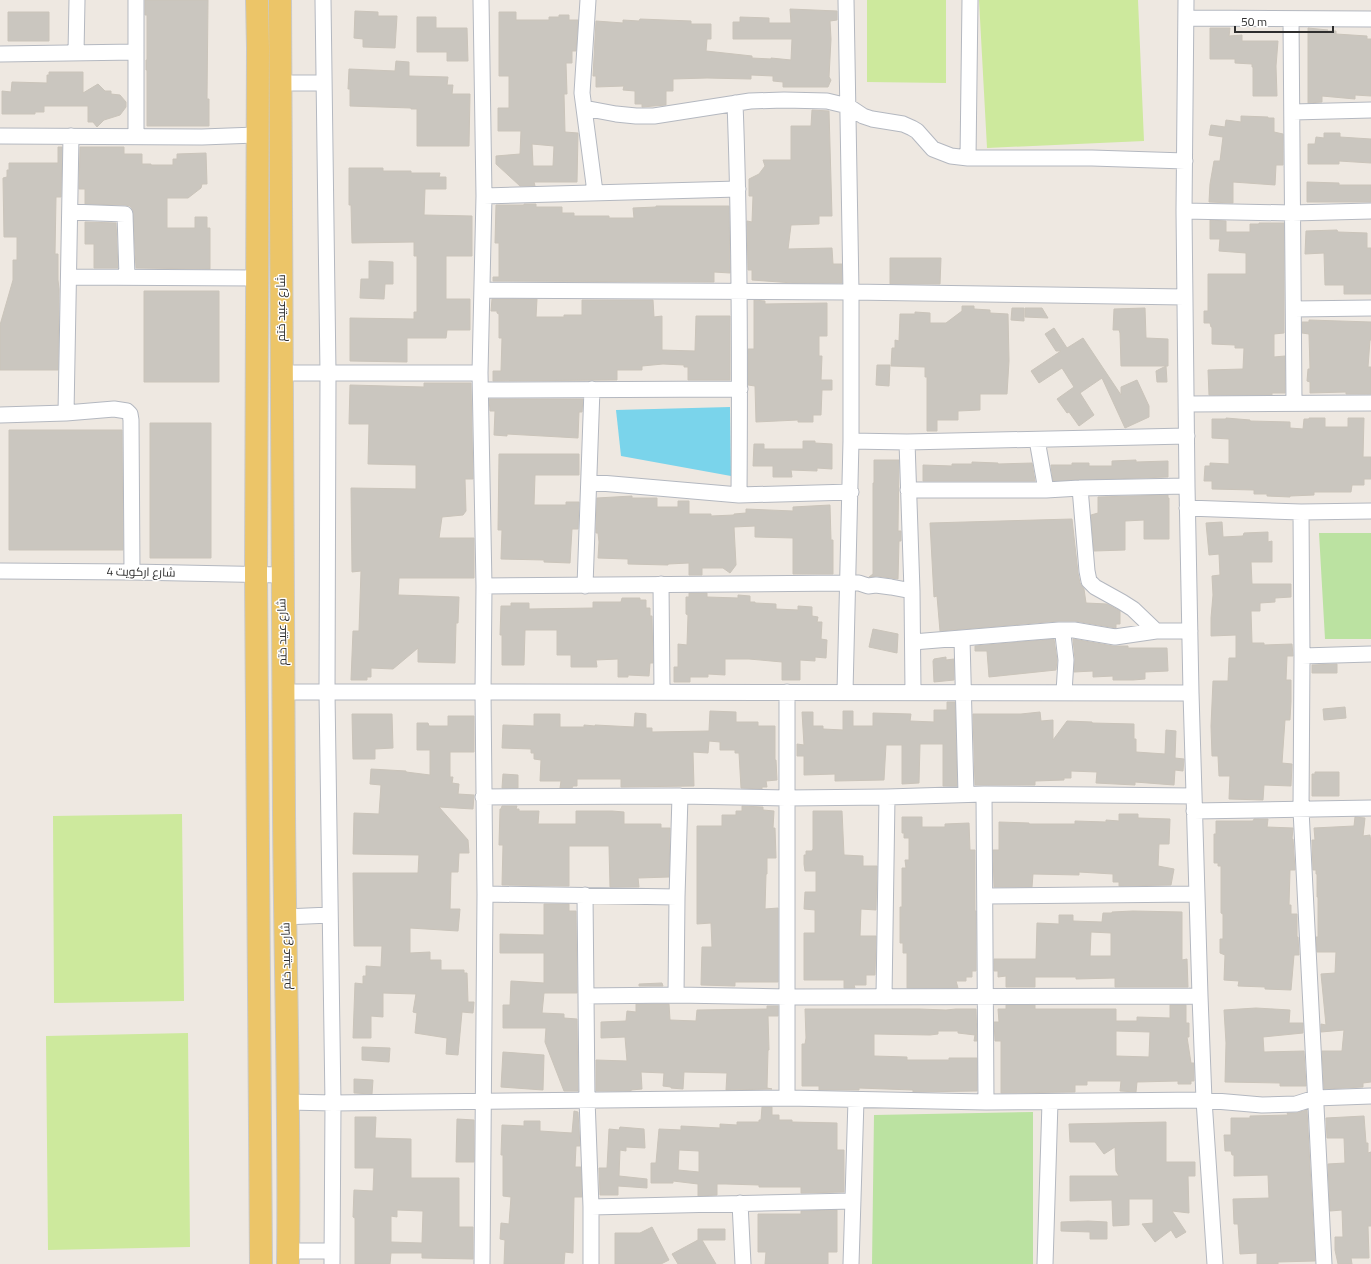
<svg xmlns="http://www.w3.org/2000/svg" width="1371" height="1264" viewBox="0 0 1371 1264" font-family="'Titillium Web',Cairo,sans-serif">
  <rect width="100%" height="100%" fill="#eee8e1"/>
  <!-- green -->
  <path fill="#bbe2a1" d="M1319,533h52v106h-46z
    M1033,1112v152h-161l2,-149z"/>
  <!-- pitch -->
  <path fill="#cde99d" d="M867,0h79v83l-79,-1z
    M979,0h159l6,141 -157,7z
    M182,814l2,187 -130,2 -1,-187z
    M188,1033l2,214 -142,3 -2,-214z"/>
  <!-- water -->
  <path fill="#7ad4eb" d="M730,407l1,69 -110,-20 -5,-46z"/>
  <!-- building -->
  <path fill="#cac6bf" stroke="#cac4ba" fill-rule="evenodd" d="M145,0h63l-1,99h2v27h-62v-56h-1v-10h1v-45h-2z
    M790,9l47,2v9l-7,1 1,18 -2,38 2,3 -3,7h-45v-5l-10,-1v-5l-22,-1v4l-44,-1 -34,1v12h-7v14l-24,2v-3h-7v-13l-12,-1 1,-4 -28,1v-11h-3l3,-55 27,2v-3l16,1 1,-2 51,2v3h20v15h-4l-1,12 46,5v2l19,1v-1l20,2 1,-21h-59v-17h7v-5l29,1v5h22z
    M355,11l23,1v4h19l-2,32 -32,-1v-8l-9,-1z
    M8,12h41v29h-41z
    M499,12h17v8h33v-3h10v-2h10v5h9l-2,31h-4v12h-6l1,31h-3l1,38 13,1 -1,49h-43l1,4h-15l-24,-22v-8l24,-2 1,-23h-23v-23h11v-32h-10zM532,144l22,2 -1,20h-20z
    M417,17h19v11h31l1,33h-21v-9h-30z
    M1210,28h20l-1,8 13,-1v6h36l-2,25 1,30h-24v-29h-1v-3l-17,-1v-4h-25z
    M1308,28l20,2 -1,1h9v3l31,2v3h4v57l-16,-1v4l-33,-3v6l-14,1z
    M396,61l13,1v14l39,1 -1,8h6l-1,9h18l-1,52h-52v-37h-6v-1l-61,-2v-17h-2l1,-20 46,2z
    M49,72h34v21l15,-9 7,7h6v3l9,1 6,7v5l-6,8 -16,5 -7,7 -4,-5h-5v-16h-44v6h-9v2h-33v-23l9,1 1,-10 35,1v-8h2z
    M812,110l17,1 3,105h-13v8l-28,1 -3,24 44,-1 1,16h9v19h-49l-41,-3v-10h-4l-1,-49 5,1 1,-26h-4v-17l10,-5 6,-8 -2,-6h28v-34h20z
    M1241,116l27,1v1h6v14l9,2v31h-7l-1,20 -42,-3v21l-24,-1 1,-18 4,-23h6l3,-24 -14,-2 2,-10 14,2 1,-7 15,2z
    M1324,133h16v4l31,2v24l-32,-2v3h-31v-20h7l1,-7 8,1z
    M58,147h4l-1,50h-5l-1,57h3v26l1,9 -1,81h-58v-45l13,-45v-20h4v-23h-13l-1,-59 4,-1v-7h2v-7h49z
    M80,147h44v7h18v10h9v1h22v-6h4v-5l29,-1 1,31h-5l-1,4 -13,10h-21v30h28v-11h12v11h3v41l-74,-1 -3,-58 -3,-4 -5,-1 -40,-1v-15h-6z
    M349,168h34v3h28v2h29l-1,4h7v12h-21l-1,26 48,1v40h-26v43h24v31h-23l-1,8h-39v24l-57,-1v-43l64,1v-7h3v-56h-3v-14l-62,1 -1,-38h-2z
    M1307,182l32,1v2h32v17h-64z
    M524,204h12v3h26v6h12v3h35v2h25l-1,-10 23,-1v-1h73l1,67 -16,-1v10l-221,-1v-4h6v-34h-4l1,-38h28z
    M1210,220l16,1v11h24v-8h9v-1h25v110l-10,1v23l11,-1v37h-13v2h-63l-1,-25 35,-1 1,-21h-9v-3l-23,-1v-17h-1l-1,-4h-6v-12h4v-37h38v-21l-27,-2 1,-12h-10z
    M85,222l31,1 2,45h-24v-24h-9z
    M1337,230l1,2 29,1v15h4v46h-27v-9h-19l-1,-32 -19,1 1,-23z
    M890,258h51l-1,26h-50z
    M369,261l24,1v22h-8l-1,15 -24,-1 1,-19h8z
    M144,291h75v91h-75z
    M492,299h45l-1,18h28v-2h18v-15h71l1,17 8,-1v34l33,1 1,-35h34v64h-42v-13h-4v-2l-21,-1 -21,2v4h-25v10l-124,1v-10h8l1,-33h-3v-24l-2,-1v-2h-6z
    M754,300l11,1v3l62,-1v33h-8v20h3l-1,24h11v10h-10l-1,25h-8v7h-15v-2l-42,2 -1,-36 -7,-1v-36h6z
    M962,306h12v3l16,1v3l18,1 1,47 -2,33h-27v16l-22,1v9h-21v11h-10v-54h-2v-10l-34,-1 1,-18h3v-8l4,1 1,-27h15v-2l15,1v10h16l16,-12z
    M1012,308h12v13l-13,-1z
    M1025,308h17l6,10 -23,-1z
    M1145,308l1,30 22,1v27h-47l-1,-33 -1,-3h-6l1,-21z
    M1309,320l62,2v18h-1l-2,27h3v27h-25v-2l-36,1v-11l-3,-1 1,-12h2l-1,-35 -7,-1v-11h7z
    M1054,328l13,20 16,-10 38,57v-8l16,-7 12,26v11l-24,11 -23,-50 -22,15 14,22 -15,11 -10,-14 -2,1 -10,-14 17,-12 -12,-19 -23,15 -8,-12 30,-20h-5l-11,-17z
    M877,365h13l-1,21 -13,-1z
    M1166,366l1,16h-10l-1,-11z
    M424,383h47l2,96h-8l1,32 -3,4 -21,2 -3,21h35v40h-75l-1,17 61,2 -1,26h-2l-1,40 -37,-1v-14l-25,21 -22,-1v9h-4v3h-16l2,-49h6l2,-60 -9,1 -1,-84 65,1v-24l-48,-1 1,-40h-20l1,-39 74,2z
    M489,399h94l-1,13h-3l-1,26 -71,-4v2l-13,-1 1,-24h-5z
    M1226,418l24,2v1l40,1v6l13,1 1,-10h5v-1h16v9h23v-9h16l-1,39h8v22h-7v6h-12l-1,7h-37v3l-24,1v1l-23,-1v-2h-13v-4l-42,-1v-8h-8l1,-15h5v-3l19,1v-25l-17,-1v-19h14z
    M150,423h61v135h-61z
    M9,430h113l1,120h-114z
    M803,441h12v2l17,1v25l-15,-1v3l-26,-1 1,7h-19v-11h-20l1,-22h10v5h39z
    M499,454h80v21h-44l-1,30h32v-3h13l-1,27h-6l-2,34 -26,-1v-2l-43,-1 1,-29h-4z
    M874,460h25l-1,71h3v10h-2l-1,38 -21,-3 -8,1 4,-3v-91h1z
    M1136,460v2l32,-1v16l-115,4 -2,-16h21v-2h17v3h23v-5z
    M972,462l26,1v1l34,-1 3,18h-112v-16l29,1v-2h20z
    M1168,495v3h1v41h-25v-19l-19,1v29l-31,1 -3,-36 7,-2v-16z
    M632,496v2h25v9h21v-6h11v13h22v2l23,-1v-1l12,-1v-4l47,2v-4l37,-2 1,35h2v34h-40v-36l-38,-1v-11l-21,1 2,38 -6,8 -7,-5h-21v7h-13v-12l-21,1v1l-40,-1v-5l-30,-1 1,-16 -1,-9h-2v-4l1,-31z
    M1072,519l6,54 2,10 4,6 2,14 21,1 13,7v13h-4v4l-41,-7h-16l-119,10 -3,-35 -3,1 -4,-74z
    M1222,522l1,15 20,-1 1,-3 24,-1v10l4,-1v21h-21l1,22h39v13l-16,1v4l-15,1v8h-9l1,32h12v2l28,-1 1,12h-6l-1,24h5v21l-1,19h-5l-3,43 10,1 -1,22 -27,-1 -1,15 -34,-1 1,-23h-11l-1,-20h-6l-1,-30 2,-45h15l1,-23h7v-23l-25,1v-18l2,-23 -1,-19 8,-1 -1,-21 -10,1 -3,-32z
    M689,593h18v4l31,1v-3l12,1v6h5v1l21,1v5l22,1v-4l14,1v9l6,1 -1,5h5l-1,17 6,1 -1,18 -11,-1v4l-15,-1v20h-18v-18l-33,-3h-24v16l-17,-1v3h-18v5h-16v-15h4v-23l9,1 1,-30 -2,-1v-17h3z
    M622,598h18v2h6v8h4v8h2l1,47h-3l-1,13 -21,-1v2h-10v-18l-22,1 1,7h-26v-12h-14v-25h-32l-1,35h-22v-30h-2l1,-29h10v-3h18v6l64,-1v-6h28z
    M873,629l25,5 -1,19 -28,-6z
    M1054,639l3,21 -1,10 -67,7 -2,-26h-12v-5z
    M1073,639l40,7h15v2h39l1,23 -23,1v7l-12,1h-20v-4l-20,1v-6l-19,1 1,-13z
    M946,657v3l8,-1v21l-20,2 -1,-21 1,-2z
    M1337,664v9h-25v-8z
    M947,702h8l2,84h-14v-42h-23l-1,39 -17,1v-39h-16l-2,35 -49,1v-7l-31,1v-19h-7v-12l7,1 -2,-33h11v14h10v3l20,1v-19h10v15h20v-13l38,1 -1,7 24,1v-12h13z
    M1345,707l1,11 -22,2 -1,-11z
    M710,711l26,1v10h22v4h17v34h1l1,20 -11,1 1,6h-5v2l-21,-1 -2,-35h-4v-3h-15v-8l-11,-1 -1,12 -15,-1 1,34 -73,1v-8h-44v7h-4l-1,2h-12l1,-7h-21l1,-21 -7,-1v-6h-3v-4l-29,-1 1,-23 31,1v-12h26v13h24v-2l11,1v-1l39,2 1,-14 11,1v14h6v4l57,-1z
    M1040,712l1,9 12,-1v20l14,-19 25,1v1l42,1v15h2v13l29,2 1,-24 10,1 -1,27 9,1 -1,12 -8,-1 -1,15 -39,-3v3l-39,-2 1,-11 -26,-1v7h-7v2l-29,1v4h-60l-2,-71h48z
    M352,714h40l1,34 -18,1v10h-22z
    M448,716h26v36h-24v25h3l-1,6 7,1 -1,10 16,1 -1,14 -34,-2 29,33 1,13h-10l-1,19h-7l-1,37h10l-2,22 -48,-3v25l20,-1v8h11v10h23v3h3l1,29h6l-1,11 -11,-1 -4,43 -12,-1 1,-16 -32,-5 2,-20 -4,-1 3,-18 -33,-1v24l-12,-1v22h-18l2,-55 8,1v-8h3v-10l15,1 1,-21h-28l-1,-73h65l1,-18 -66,-1 1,-41 25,1 2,-29 -11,-1 1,-15 35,2v1l24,3v-25h-13v-27h11l1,3h19z
    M1315,772h24v24h-27v-22h3z
    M503,774l15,1v13h-16z
    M502,806h15l-1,3h3v2h20l-1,13h38v-13h36l12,1v12h37v4h9l-1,49 -31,1 1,9h-29l-1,-41h-40v40l-67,-1 1,-40h-4l1,-36h1z
    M742,806l21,1v3l11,1 -1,17h2l1,30h-9v16h-1l-1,35 13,-1v74h-43v4l-34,-1 1,-38h10l-1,-24 -14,1v-98h25v-11h14v-4h6z
    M813,811h29l2,44 19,1v10h14l-1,44 -15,-1 -1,27h16l-1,39h-9v10h-12l1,3h-11v-8h-40v-47h11v-23l-11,-1 1,-17h11v-21h-11l-1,-7v-9h2v-4h6l1,-2z
    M1119,814h19v4l32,1 -1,25h-10l-1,22 16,3 -3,16 -52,1v-4h-6v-8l-34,-2v3l-46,-1 -1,13h-38l-1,-37h6v-28l30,1v1h46v-3l31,1v-2l13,1z
    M902,817h20v10h23v-3l24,-1 1,27h5v61h1v60h-4v6h-6v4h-10l2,7h-51v-35h-4v-10h-3v-36h2v-39h4l-1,-8h4v-22h-5v-5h-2z
    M1355,817l10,1 -2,18 7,-1 1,8v239l-8,1v4l-39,2 -2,-38h20l2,-21 -23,2v-8l5,1 -5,-51 14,-1 1,-21h-19l-1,-15h2v-40h-1v-23h-1v-4h-3l-1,-30h3l-1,-12 40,-2z
    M1254,819h14l-1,8 26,1 -1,11h1l2,31h-5l-1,35h2v9h6v23h1l1,18h-5l-3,35 -26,-1v-2l-27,-1 1,-5 -15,-1 1,-25 -5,-2v-14h3v-25l-2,-1v-47h-3v-3h-4v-29h2v-13h37z
    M544,904h25v7h7l1,82h-33l-2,20 22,1v4l13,1 1,72h-14l-19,-49 1,-14h-43v-23h7l1,-24 33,2v-30h-44v-19l44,1z
    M1133,911l49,1v48l5,-1 1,28h-73v-9l-39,1v-2h-41v10h-29v-11l-8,1v-6h-4v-12h42l1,-36 22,1v-9h14v6l29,1 1,-9h9v-1zM1091,932l20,1v23h-21z
    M662,983l1,3h-24v-2z
    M636,1004h33l1,16 26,1 1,-11 70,-1v-3h11v10h-10l1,34h-1l-1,38 5,1 -46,1 1,-17 -43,-1 -1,17 -12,-1v-1l-8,-1 1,-13 -23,-1 1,17 -11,1v1h-35v-31l31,1 -2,-24 -24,1v-16l25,-1 1,-10 9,1z
    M1006,1005h29v4h81v12h21v-4l33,1v-13h16v18h3v14h-2l4,26h3v18h-3v3h-13v-3l-41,1 -1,10 -16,-1 1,-10h-34v4h-12v7l-74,1v-52h-6l-1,-19h5l-1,-13h8zM1116,1031l34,1 -1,25 -33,-1z
    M1256,1008l34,2 -1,13h14v10l-40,4 1,15 40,-1 2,35h-26v-3l-55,-1 1,-39 -2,-33z
    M805,1009h114l27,1 10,-1h20l1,32h-3l1,-6 -17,-2v-2h-20v3l-8,1 -56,-1v22l33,1v3h42v-2h28v33l-64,1v-2l-54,-2v2h-40v-4h-17v-42h3l1,-6z
    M362,1047l28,1 -1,14 -27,-2z
    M503,1052l41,3 -1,35 -42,-3z
    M354,1079l19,1 -1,14 -18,-1z
    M762,1107h10v8h7v5h13v2l45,1v27h7v42l-43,1v-6h-42v-2l-33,-1h-9v11l-19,1v-12l-25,-3v2h-22v-20h5l3,-34 22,1v-4l39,2v-4l17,1v-3h22v-2h2zM679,1150l20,1v21l-21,-2z
    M1307,1110l8,151 -37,1v2h-21v-11l-17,1 -2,-30h-4l-1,-25 36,-1 -1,-23 -34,1v-21h-2l-1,-4h-6l-1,-16h7v-17h19v-2l38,-1 -1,-2h9z
    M574,1111l4,1 2,34h-4l-1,21h6l1,30h-8l-1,56 -8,-1 -1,12h-60l1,-24 -5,-1 1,-16 8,1 2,-27 -8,-1v-41h-2l1,-30 22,1v-5h16v10l32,2z
    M1364,1116l2,27h2v10l3,-1v74h-3l1,32h-18l1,6h-14l-3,-14v-13h8l-1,-27 -12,1 -2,-47 17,-1 -1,-25h-17l-1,-20z
    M355,1117h21l-1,21 36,1v39h48v49h14v32l-51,-1v-5h-31l-1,11h-35v-46l-2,-1 1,-27 19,1 1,-23h-19zM397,1210l26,1 -1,32 -31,-1v-26l6,1z
    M457,1119l17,1v42h-18z
    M1166,1122v40h29v14h-7l1,37 -17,-2 14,21 -10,6 -5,-8 -16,12 -13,-18 11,-1v-24h-24v26l-16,1 -1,-26 -42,1v-25h49l-3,-5 -1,-24 -11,7 -9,-12h-25l-1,-18z
    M620,1127l24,2 1,19 -19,-1v4l-6,-1 -1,26 28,3v9l-29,-2v9h-18l-1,-27h8l2,-39 10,1z
    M837,1210v42h-9v12h-63l1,-12h-8v-38h43v-3z
    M1088,1221l19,1v17h-17v-7l-29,-1v-9z
    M652,1227l17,33 -8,4h-46v-31h25z
    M698,1229h27v11h-23l14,24h-38l-6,-10 26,-14z"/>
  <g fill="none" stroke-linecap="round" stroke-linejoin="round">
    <defs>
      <path id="minor" d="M323,0l5,373 -1,320 6,410 -1,161
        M481,0l3,196 -4,177 4,213 -1,106 2,202 -3,370
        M588,0l-6,93 13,99
        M1186,0l-2,211 3,275 4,207 9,303 4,104 11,164
        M1186,18l185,1
        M1291,19l3,384
        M76,53l1,-53
        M0,54l136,-2
        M280,83h44
        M735,103c5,131 5,261 4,392
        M584,108l32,6 20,2h18l96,-15 34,-1 43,1 21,5 15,10 9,3 31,5 9,4 5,3 16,18 18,7 17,2h124l93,3
        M1293,112l78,-2
        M0,136l202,1 56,-2
        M136,137v-137
        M968,158l2,-158
        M484,196l254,-7
        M1184,211l108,2 79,-2
        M70,212l55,2 2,63
        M69,277l187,1
        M482,290l369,2 334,5
        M1294,309l77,-1
        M281,373h199
        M481,390l259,-1
        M1187,404l184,-1
        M66,413l5,-277
        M0,415l66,-2 48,-4 13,2 3,3 1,6 1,152
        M1037,440l9,50
        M851,441l56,1 280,-6
        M907,442l5,149 1,101
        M589,482l150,13 112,-3
        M1080,488l7,83 2,10 6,6 27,15 11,7 23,22
        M908,490h138l34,-2 107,-2
        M1187,508l114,4 70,-1
        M1301,512l1,144 -1,154 23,454
        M0,571l132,1 150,3
        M661,584l1,108
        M484,586l363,-3h12l9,3 8,-1 15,2 21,4
        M585,586l7,-197
        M1059,630l4,5 3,25 -2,32
        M962,639l4,155
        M913,642l146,-12h15l41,7 41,-6h34
        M1302,656l69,-2
        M283,692h200l708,1
        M787,692v406
        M845,692l6,-251v-149l-5,-292
        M984,794l2,308
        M483,797l197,-1 106,2 101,-1 97,-3 210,2
        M1194,811l177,-3
        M485,894l192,3
        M585,895l2,204 4,108v57
        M985,896l212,-2
        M285,917l45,-2
        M676,995l1,-98 3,-101
        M586,996l90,-1 111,2 413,-1
        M884,996l3,-199
        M288,1102l45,1 454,-5 199,4 218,-2 58,5 34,-1 19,-6 56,-2
        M740,1203l3,61
        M591,1207l262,-6
        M288,1251h44
        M851,1264l5,-164
        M1045,1264l5,-162"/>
      <path id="primary" d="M257,0l1,47 -2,528 5,689
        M280,0c0,271 2,542 4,813 1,150 6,301 4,451"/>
    </defs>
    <!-- minor casing -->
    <use href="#minor" stroke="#b4b8c0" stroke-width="17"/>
    <!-- primary casing -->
    <use href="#primary" stroke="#c9c9c9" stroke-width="24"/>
    <!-- minor -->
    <use href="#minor" stroke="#fff" stroke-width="15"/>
    <!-- primary -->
    <use href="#primary" stroke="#ecc568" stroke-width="22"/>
  </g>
  <g text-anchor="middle" stroke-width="3" stroke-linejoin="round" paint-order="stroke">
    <!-- street labels -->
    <g font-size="12" fill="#2e2e2e" stroke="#fff">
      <text transform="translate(281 308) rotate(-90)" y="4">شارع عبيد ختم</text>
      <text transform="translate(141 572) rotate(1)" y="4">شارع اركويت 4</text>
      <text transform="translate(282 632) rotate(-91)" y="4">شارع عبيد ختم</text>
      <text transform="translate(286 956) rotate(-91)" y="4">شارع عبيد ختم</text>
    </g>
  </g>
  <!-- scale -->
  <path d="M1235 26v6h98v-6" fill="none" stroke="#2e2e2e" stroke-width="2"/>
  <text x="1241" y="26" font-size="12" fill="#2e2e2e" stroke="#ffffff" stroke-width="3" paint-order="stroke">50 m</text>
</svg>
